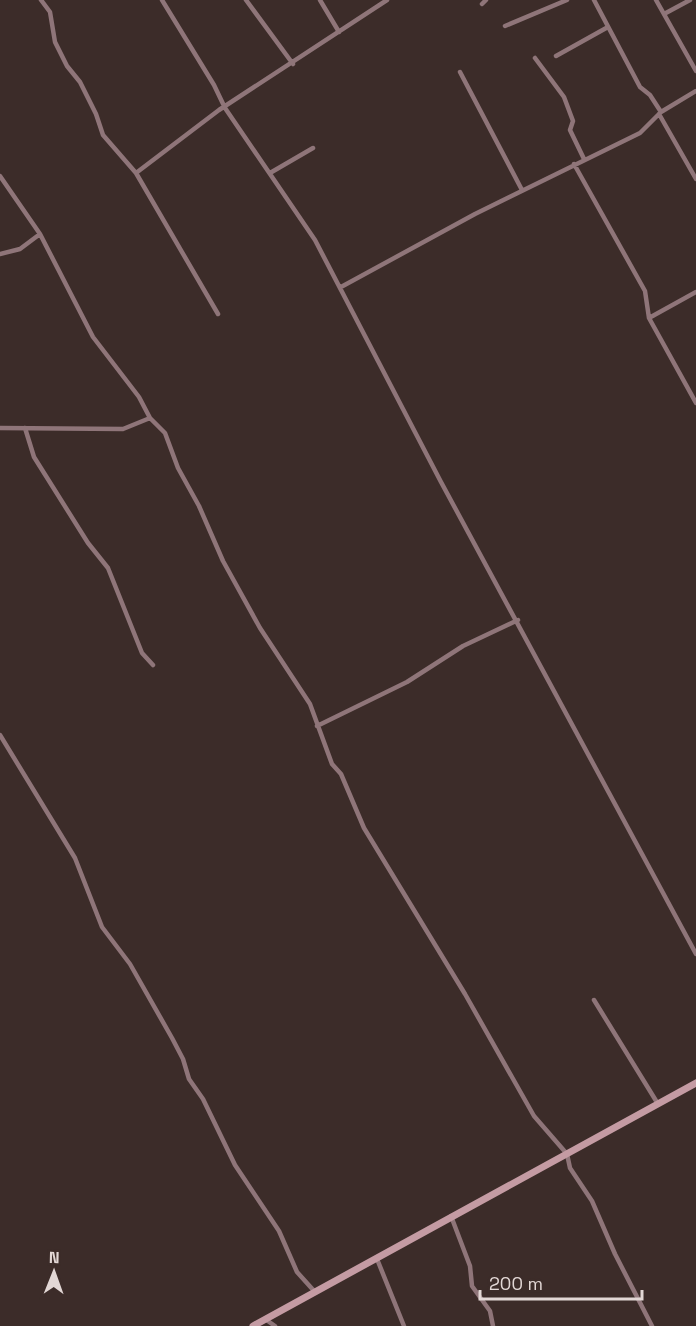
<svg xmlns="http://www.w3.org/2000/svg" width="696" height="1326" viewBox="0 0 696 1326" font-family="'Space Grotesk',sans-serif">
  <rect width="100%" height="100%" fill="#3c2c29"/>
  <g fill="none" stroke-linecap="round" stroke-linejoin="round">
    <!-- street -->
    <path stroke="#8f7579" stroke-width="4.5" d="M41,0l9,12 5,30 12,24 13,16 16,32 7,21 33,38 82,141
      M162,0l52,85 11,23 90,132 126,242 255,472
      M246,0l47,64
      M320,0l19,32
      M594,0l46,87 10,8 11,17
      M656,0l40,71
      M482,4l4,-4
      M664,14l26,-14
      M505,26l62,-26
      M556,56l52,-29
      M535,58l29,39 9,24 -3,9 14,29
      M460,72l62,118
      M659,114l37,65
      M574,164l71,127 4,27 47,85
      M136,173l83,-63 168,-110
      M270,173l43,-25
      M0,176l40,58 53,103 46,60 11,21
      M0,254l20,-5 20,-15
      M341,287l134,-73 165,-81 21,-21 35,-21
      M649,318l47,-26
      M0,428l123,1 27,-11 15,15 13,35 21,38 24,55 37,67 50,76 22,60 9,10 23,54 101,166 69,122 33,38 3,14 22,33 23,53 37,72
      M25,428l9,29 54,86 20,25 34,85 11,12
      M317,726l90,-44 56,-36 55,-26
      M0,735l75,123 27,69 28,37 42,74 11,21 6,20 14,20 32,66 44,66 18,41 18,20
      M594,1000l64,104
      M451,1216l19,50 2,20 18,25 3,15
      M377,1259l27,67
      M265,1319l10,7"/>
    <!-- secondary -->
    <path stroke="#c49ba3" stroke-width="7" d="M253,1326l443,-243"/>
  </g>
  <!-- north arrow -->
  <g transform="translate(54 1272) rotate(1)" stroke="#3c2c29" stroke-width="4.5" paint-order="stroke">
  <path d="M0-4.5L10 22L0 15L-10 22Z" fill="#e2d7d5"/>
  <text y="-9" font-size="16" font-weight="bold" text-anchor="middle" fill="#e2d7d5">N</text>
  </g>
  <!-- scale -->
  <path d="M480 1290v9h162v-9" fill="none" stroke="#e2d7d5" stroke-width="3"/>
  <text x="489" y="1290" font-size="18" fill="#e2d7d5" stroke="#3c2c29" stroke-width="4.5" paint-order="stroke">200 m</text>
</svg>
